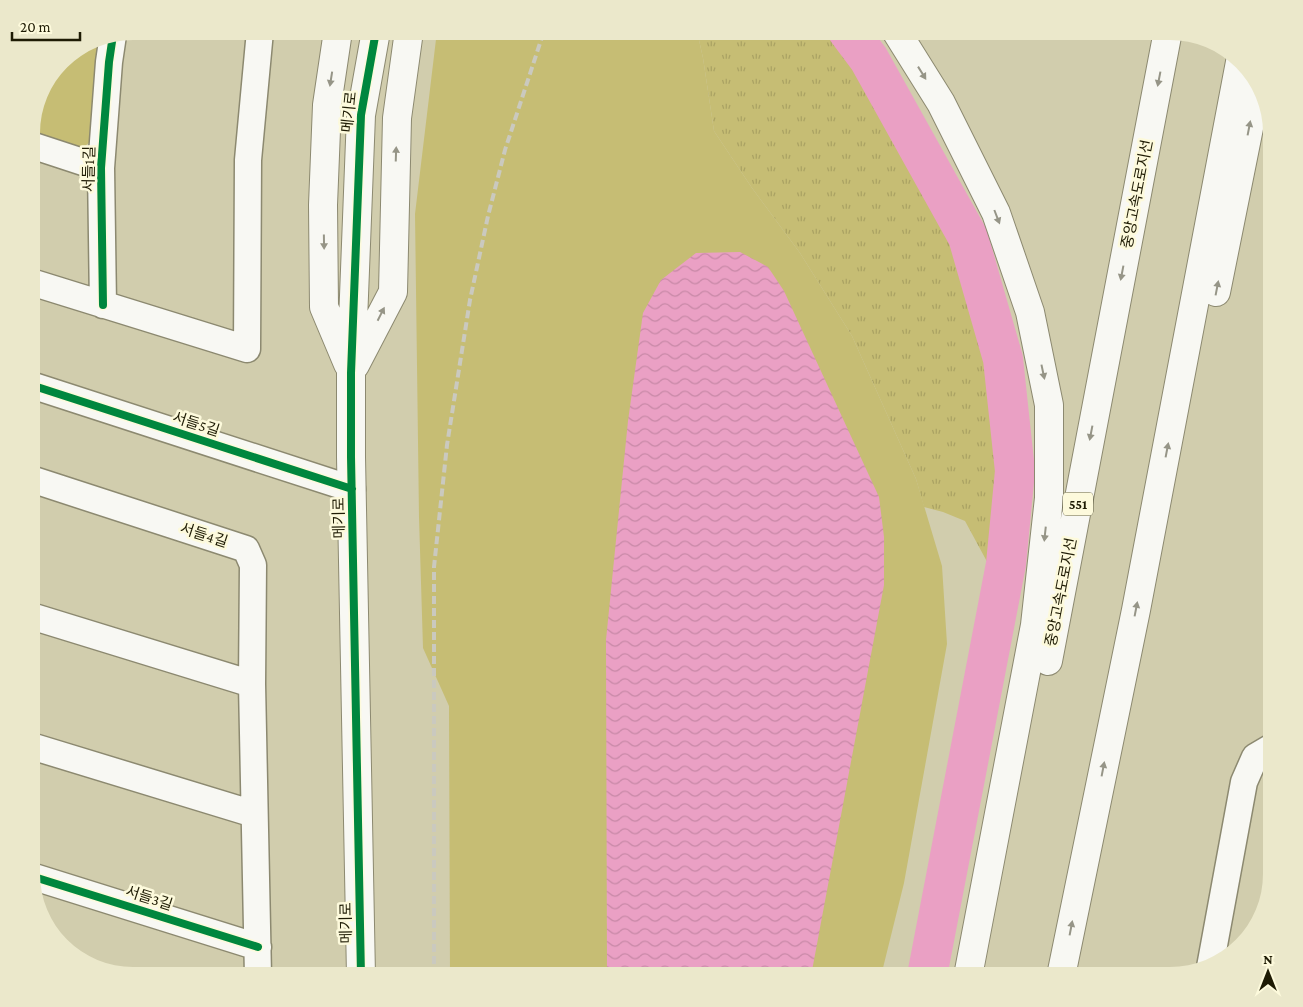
<svg xmlns="http://www.w3.org/2000/svg" width="1303" height="1007" viewBox="0 0 1303 1007" font-family="'Crimson Pro','Noto Sans KR',serif">
  <defs>
    <pattern id="grass-tufts" width="24" height="20" patternUnits="userSpaceOnUse" patternTransform="scale(1.25)"><rect width="24" height="20" fill="#c6bd74"/><path d="M3 7l-1-3M5 7V3M7 7l1-3M15 17l-1-3M17 17v-4M19 17l1-3" fill="none" stroke="#aaa263"/></pattern>
    <pattern id="water-waves" width="16" height="10" patternUnits="userSpaceOnUse" patternTransform="scale(1.25)"><rect width="16" height="10" fill="#eaa0c4"/><path d="M0 5q4-4 8 0t8 0" fill="none" stroke="#c889a7"/></pattern>
  </defs>
  <rect width="100%" height="100%" fill="#d1cdad"/>
  <!-- grass -->
  <path fill="url(#grass-tufts)" d="M697,31h136l38,58 35,71 36,68 22,38 14,61 14,49 12,85 -13,108 -26,-48 -22,-9 -19,-5 -8,-28 -64,-143 -52,-83 -48,-65 -38,-57 -11,-73z"/>
  <!-- green -->
  <path fill="#c6bd74" d="M437,31h260l6,27 11,73 38,57 48,65 52,83 64,143 26,87 5,78 -43,239 -23,93h-431l-1,-270 -26,-58 -4,-131 -4,-303z
    M101,37l-6,101 -15,12 -49,-16c0,-12 6,-36 11,-47 11,-20 36,-45 59,-50z"/>
  <!-- water -->
  <path fill="url(#water-waves)" d="M740,252l28,15 16,24 95,206 5,40v48l-73,391h-204l-1,-336 22,-219 15,-108 18,-33 35,-27z"/>
  <g fill="none" stroke-linecap="round" stroke-linejoin="round">
    <!-- river -->
    <path stroke="#eaa0c4" stroke-width="40" d="M848,31l21,28 99,178 35,122 12,112 -9,93 -79,412"/>
    <defs>
      <path id="street" d="M31,145l70,23
        M31,282l216,67 1,-189 12,-129
        M103,305l-2,-137 8,-106 4,-27
        M31,385l321,104
        M31,479l215,70 7,16 -1,119 6,292
        M31,616l221,68
        M31,746l223,68
        M31,876l227,71
        M1210,967l34,-185 11,-25 17,-10"/>
      <path id="secondary" d="M338,31l-11,74 -4,100 1,102 24,57
        M355,365l38,-73 4,-174 12,-87
        M361,976l-10,-519v-84l10,-258 15,-84"/>
      <path id="highway" d="M896,31l45,72 55,110 34,99 19,93v93l-14,127 -67,351
        M1216,292l42,-209
        M1048,661l120,-630
        M1061,976l75,-366 104,-548"/>
    </defs>
    <!-- street casing -->
    <use href="#street" stroke="#8c8970" stroke-width="29"/>
    <!-- secondary casing -->
    <use href="#secondary" stroke="#8c8970" stroke-width="30"/>
    <!-- highway casing -->
    <use href="#highway" stroke="#8c8970" stroke-width="30"/>
    <!-- street -->
    <use href="#street" stroke="#f8f8f3" stroke-width="26"/>
    <!-- secondary -->
    <use href="#secondary" stroke="#f8f8f3" stroke-width="28"/>
    <!-- highway -->
    <use href="#highway" stroke="#f8f8f3" stroke-width="28"/>
    <!-- rail -->
    <path stroke="#cac9bf" stroke-width="4" stroke-dasharray="8 4" stroke-linecap="butt" d="M434,976v-409l13,-122 23,-145 18,-84 17,-66 39,-119"/>
    <defs>
      <path id="cycleway" d="M103,305l-2,-137 8,-106 4,-27
        M31,385l321,104
        M31,876l227,71
        M361,976l-10,-519v-84l10,-258 15,-84"/>
    </defs>
    <!-- cycleway casing -->
    <use href="#cycleway" stroke="#fdfadc" stroke-width="11"/>
    <!-- cycleway -->
    <use href="#cycleway" stroke="#00873e" stroke-width="8"/>
  </g>
  <!-- one-way arrows -->
  <defs><path id="oneway-solid" d="M-6-.8H1V-3.2L6.5 0L1 3.2V.8H-6Z" transform="scale(1.25)"/></defs>
  <g fill="#969587">
    <use href="#oneway-solid" transform="translate(922 73) rotate(58)"/>
    <use href="#oneway-solid" transform="translate(331 79) rotate(99)"/>
    <use href="#oneway-solid" transform="translate(1159 79) rotate(101)"/>
    <use href="#oneway-solid" transform="translate(1249 128) rotate(-79)"/>
    <use href="#oneway-solid" transform="translate(396 154) rotate(-88)"/>
    <use href="#oneway-solid" transform="translate(997 217) rotate(69)"/>
    <use href="#oneway-solid" transform="translate(324 242) rotate(89)"/>
    <use href="#oneway-solid" transform="translate(1122 273) rotate(101)"/>
    <use href="#oneway-solid" transform="translate(1217 288) rotate(-79)"/>
    <use href="#oneway-solid" transform="translate(381 314) rotate(-63)"/>
    <use href="#oneway-solid" transform="translate(1043 372) rotate(78)"/>
    <use href="#oneway-solid" transform="translate(1091 433) rotate(101)"/>
    <use href="#oneway-solid" transform="translate(1167 450) rotate(-79)"/>
    <use href="#oneway-solid" transform="translate(1045 534) rotate(96)"/>
    <use href="#oneway-solid" transform="translate(1136 609) rotate(-79)"/>
    <use href="#oneway-solid" transform="translate(1103 769) rotate(-79)"/>
    <use href="#oneway-solid" transform="translate(1071 928) rotate(-79)"/>
  </g>
  <g text-anchor="middle" stroke-width="5" stroke-linejoin="round" paint-order="stroke">
    <!-- shield labels -->
    <rect fill="#fdfadc" stroke="#615e45" stroke-width="1" x="1063" y="492.5" width="30" height="23" rx="4"/>
    <g font-size="14" font-weight="bold" fill="#1e1b04">
      <text x="1078" y="509">551</text>
    </g>
    <!-- street labels -->
    <g font-size="15" fill="#1e1b04" stroke="#fdfadc">
      <text transform="translate(349 112) rotate(-84)" y="5">메기로</text>
      <text transform="translate(89 169) rotate(-89)" y="5">서들1길</text>
      <text transform="translate(1137 194) rotate(-79)" y="5">중앙고속도로지선</text>
      <text transform="translate(196 424) rotate(18)" y="5">서들5길</text>
      <text transform="translate(339 518) rotate(-91)" y="5">메기로</text>
      <text transform="translate(204 535) rotate(18)" y="5">서들4길</text>
      <text transform="translate(1061 592) rotate(-79)" y="5">중앙고속도로지선</text>
      <text transform="translate(149 898) rotate(18)" y="5">서들3길</text>
      <text transform="translate(346 923) rotate(-91)" y="5">메기로</text>
    </g>
  </g>
  <!-- crop -->
  <path d="M0 0H1303V1007H0ZM133 40H1170A93 93 0 0 1 1263 133V874A93 93 0 0 1 1170 967H133A93 93 0 0 1 40 874V133A93 93 0 0 1 133 40Z" fill="#ebe8cb" fill-rule="evenodd"/>
  <!-- north arrow -->
  <g transform="translate(1268 972)" stroke="#fdfadc" stroke-width="4" paint-order="stroke">
  <path d="M0-4L9 19L0 12L-9 19Z" fill="#1e1b04"/>
  <text y="-8" font-size="14" font-weight="bold" text-anchor="middle" fill="#1e1b04">N</text>
  </g>
  <!-- scale -->
  <path d="M12 32v8h68v-8" fill="none" stroke="#1e1b04" stroke-width="2.5"/>
  <text x="20" y="32" font-size="15" fill="#1e1b04" stroke="#fdfadc" stroke-width="4" paint-order="stroke">20 m</text>
</svg>
